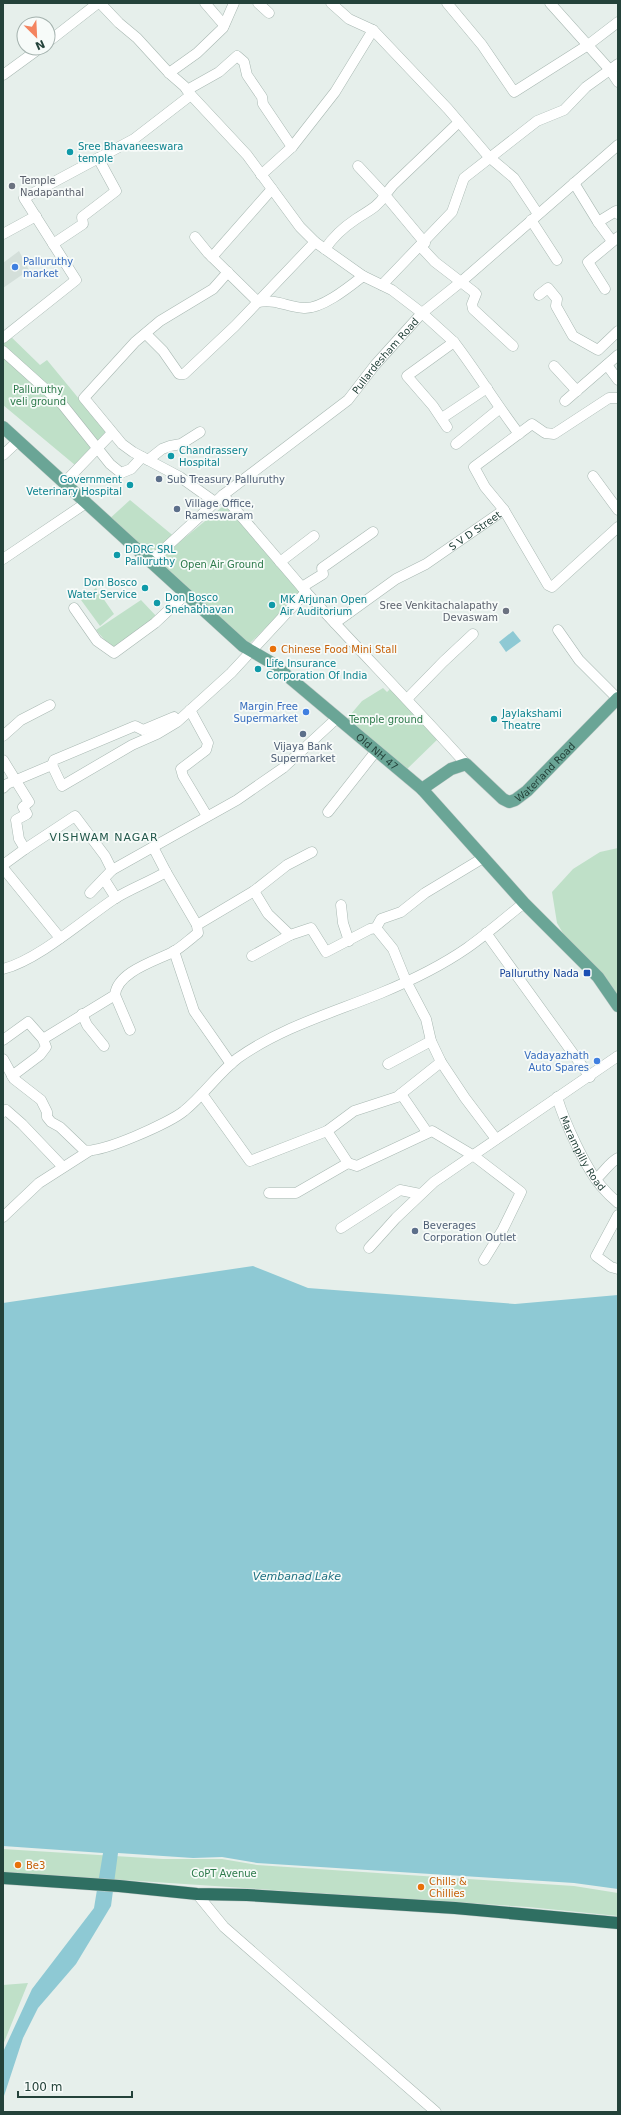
<svg xmlns="http://www.w3.org/2000/svg" width="621" height="2115" viewBox="0 0 621 2115" font-family="'DejaVu Sans',sans-serif">
  <rect width="100%" height="100%" fill="#e6efeb"/>
  <!-- built -->
  <path fill="#d4dfda" d="M19,251l10,19 -26,18v-25z"/>
  <!-- green -->
  <path fill="#bfe0c8" d="M3,329l37,36 7,-5 61,74 -33,31 -72,-60z
    M130,500l46,38 -25,22 -44,-39z
    M227,503l75,89 -55,54 -93,-83z
    M96,588l18,26 -14,12 -19,-26z
    M141,600l17,18 -44,33 -18,-21z
    M392,687l50,48 -38,37 -59,-51 17,-20 21,-13 4,4z
    M618,848v159l-44,-55 -17,-29 -5,-31 21,-23 27,-17z
    M3,1849l160,10h59l35,6 317,21 44,7v23l-90,-9 -525,-35z
    M28,1983l-25,62v-60z"/>
  <!-- water -->
  <path fill="#8ec9d4" d="M513,631l8,10 -15,11 -7,-10z
    M253,1266l55,22 207,16 103,-9v594l-44,-6 -317,-20 -35,-6 -29,1 -75,-5 -7,53 -35,58 -38,44 -15,30 -20,61v-47l29,-63 62,-81 9,-55 -100,-7v-543z"/>
  <g fill="none" stroke-linecap="round" stroke-linejoin="round">
    <defs>
      <g id="minor">
        <path d="M100,3l19,20 18,15 32,35 15,13 7,9 56,60 53,72 15,15 48,34"/>
        <path d="M205,3l19,22"/>
        <path d="M258,3l11,10"/>
        <path d="M331,3l18,16 24,11 75,79 41,48 25,21 24,36"/>
        <path d="M447,3l35,42 32,47 74,-47 30,-23"/>
        <path d="M550,3l60,67 8,12"/>
        <path d="M48,42l50,-39"/>
        <path d="M169,73l28,-20 26,-25 11,-25"/>
        <path d="M3,75l37,-27"/>
        <path d="M187,90l32,-18 18,-16 7,6 3,13 15,22 1,7 29,43"/>
        <path d="M261,175l31,-28 43,-55 38,-62"/>
        <path d="M574,183l24,39 18,-11 2,3"/>
        <path d="M531,220l26,40"/>
        <path d="M598,222l14,19"/>
        <path d="M3,234l33,-18"/>
        <path d="M195,237l13,16 50,49c20,-3 28,5 46,6 18,1 45,-21 59,-32l29,14 30,23 32,29 -47,34 26,30 14,21"/>
        <path d="M425,243l-40,-48 8,-10 66,-63"/>
        <path d="M53,244l30,-20 -1,-7 34,-26 -18,-33"/>
        <path d="M421,247l14,15 39,30 2,2 -4,10 1,5 40,37"/>
        <path d="M325,249c8,-12 19,-22 31,-30 12,-8 22,-12 29,-24l-27,-29"/>
        <path d="M212,257l60,-68"/>
        <path d="M382,285l70,-73 12,-34 73,-57 27,-11 22,-23 32,-23"/>
        <path d="M605,289l-17,-27 30,-25"/>
        <path d="M539,295l9,-7 9,11 -1,7 17,30 25,14 20,-19"/>
        <path d="M146,334l17,17 16,23h5l51,-48 80,-84"/>
        <path d="M3,338l73,-58 -52,-82 110,-59 57,-44"/>
        <path d="M454,342c23,30 42,62 65,92"/>
        <path d="M3,351l59,53 48,60 11,9 10,-4 11,-12"/>
        <path d="M607,365l11,15"/>
        <path d="M554,366l23,25"/>
        <path d="M618,398h-9l-55,36 -9,-1 -13,-9 -58,43 11,20 19,23 44,75 4,2 66,-60"/>
        <path d="M565,401l53,-46"/>
        <path d="M442,418l45,-30"/>
        <path d="M456,444l43,-35"/>
        <path d="M3,455l15,-14"/>
        <path d="M148,460l14,-11 8,-3 11,-2 19,-12"/>
        <path d="M593,476l25,34"/>
        <path d="M64,483l48,-50"/>
        <path d="M215,502l-35,-25 -47,-25 -11,-8 -38,-46 51,-56 25,-21 53,-32 15,-17"/>
        <path d="M3,559l83,-56"/>
        <path id="s1" d="M150,562l73,-67 125,-95 27,-35 47,-52 40,-32 156,-136"/>
        <path d="M280,562l34,-26"/>
        <path d="M302,587l21,-13 -1,-6 51,-36"/>
        <path d="M306,592c53,58 108,114 160,172"/>
        <path d="M74,608l23,33 17,12 41,-30 31,-29"/>
        <path id="s2" d="M335,623l61,-44 30,-15 78,-54"/>
        <path d="M558,630l21,30 39,39"/>
        <path d="M407,699l36,-37 30,-28"/>
        <path d="M190,710l18,33 -2,7 -25,19 2,7 24,40"/>
        <path d="M3,736l18,-16 29,-15"/>
        <path d="M3,760l26,42 -6,5 4,7 -11,6 3,19 6,10 -22,16"/>
        <path d="M52,765l2,-5 81,-34 8,4 31,-13 2,3"/>
        <path d="M3,788l4,-4 45,-19 10,21 70,-41 25,-11 20,-12 54,-49 75,-81 -83,-97"/>
        <path d="M328,812l48,-61"/>
        <path d="M25,849l50,-33 30,40 7,14"/>
        <path d="M3,868l57,70"/>
        <path d="M166,872l31,53"/>
        <path d="M104,879l12,19"/>
        <path d="M254,891l14,23 22,21 21,-7 15,24 44,-23 6,-1 17,21 13,32 20,38 5,22 10,21 24,36 31,41"/>
        <path d="M90,893l22,-23 41,-23"/>
        <path d="M341,905l2,18 6,18"/>
        <path d="M376,928l5,-9 20,-7 24,-19 58,-35"/>
        <path d="M486,933l104,144"/>
        <path d="M174,951l20,60 37,53"/>
        <path d="M252,956l38,-21"/>
        <path d="M3,969c35,-9 80,-49 111,-70 16,-10 35,-17 52,-27l-13,-25 84,-47 46,-32 54,-50"/>
        <path d="M115,995l15,35"/>
        <path d="M82,1014l5,11 17,21"/>
        <path d="M43,1039l72,-44c2,-23 40,-34 58,-43 9,-5 17,-13 25,-19l-1,-8 57,-34 33,-26 25,-13"/>
        <path d="M3,1040l25,-18 15,17 3,8 -6,8 -28,21"/>
        <path d="M3,1059l11,20 27,21 6,12v5l4,5 9,5 24,23c15,5 87,-28 100,-39 20,-16 34,-38 54,-53 44,-31 94,-45 143,-65 29,-12 60,-27 86,-45 20,-14 38,-30 57,-45"/>
        <path d="M388,1064l43,-23"/>
        <path d="M202,1094l48,67 77,-30 27,-20 43,-14 44,-35"/>
        <path d="M401,1094l26,38"/>
        <path id="s3" d="M557,1097c7,24 28,70 44,89 5,6 11,12 17,17"/>
        <path d="M3,1112l3,-2 16,14 41,43"/>
        <path d="M327,1131l21,32 9,3 75,-35 42,25 47,36 -18,37 -19,31"/>
        <path d="M596,1179c8,-7 14,-17 22,-21"/>
        <path d="M269,1193h27l52,-30"/>
        <path d="M618,1215l-22,41 15,11 7,2"/>
        <path d="M3,1217l36,-34 50,-32"/>
        <path d="M341,1228l59,-38 20,4"/>
        <path d="M369,1248l27,-30 38,-36 184,-126"/>
        <path d="M197,1894l27,33 212,185"/>
      </g>
      <g id="major">
        <path id="s4" d="M3,427l240,219 29,17 150,126 102,114 74,74 20,29"/>
        <path id="s5" d="M422,789l29,-20 15,-5 37,35 6,3 6,-2 12,-9 91,-93"/>
      </g>
      <path id="highway" d="M3,1878l116,8 78,8 50,1 208,13 163,15"/>
    </defs>
    <!-- minor casing -->
    <use href="#minor" stroke="#a8b8b2" stroke-width="11"/>
    <!-- major casing -->
    <use href="#major" stroke="#c2cac8" stroke-width="13"/>
    <!-- highway casing -->
    <use href="#highway" stroke="#c2cac8" stroke-width="13"/>
    <!-- minor -->
    <use href="#minor" stroke="#fff" stroke-width="10"/>
    <!-- major -->
    <use href="#major" stroke="#6aa596" stroke-width="12"/>
    <!-- highway -->
    <use href="#highway" stroke="#2f6f62" stroke-width="12"/>
  </g>
  <!-- markers -->
  <g fill="#0f9aa8" stroke="#f7fbf9" stroke-width="1.5">
    <circle cx="70" cy="152" r="4"/>
    <circle cx="171" cy="456" r="4"/>
    <circle cx="130" cy="485" r="4"/>
    <circle cx="117" cy="555" r="4"/>
    <circle cx="145" cy="588" r="4"/>
    <circle cx="157" cy="603" r="4"/>
    <circle cx="272" cy="605" r="4"/>
    <circle cx="258" cy="669" r="4"/>
    <circle cx="494" cy="719" r="4"/>
  </g>
  <g fill="#6b7280" stroke="#f7fbf9" stroke-width="1.5">
    <circle cx="12" cy="186" r="4"/>
    <circle cx="506" cy="611" r="4"/>
  </g>
  <g fill="#3f7fe0" stroke="#f7fbf9" stroke-width="1.5">
    <circle cx="15" cy="267" r="4"/>
    <circle cx="306" cy="712" r="4"/>
    <circle cx="597" cy="1061" r="4"/>
  </g>
  <g fill="#5c6f8a" stroke="#f7fbf9" stroke-width="1.5">
    <circle cx="159" cy="479" r="4"/>
    <circle cx="177" cy="509" r="4"/>
    <circle cx="303" cy="734" r="4"/>
    <circle cx="415" cy="1231" r="4"/>
  </g>
  <g fill="#e8710a" stroke="#f7fbf9" stroke-width="1.5">
    <circle cx="273" cy="649" r="4"/>
    <circle cx="18" cy="1865" r="4"/>
    <circle cx="421" cy="1887" r="4"/>
  </g>
  <rect fill="#1a4fb4" stroke="#f7fbf9" stroke-width="1.5" x="583" y="969" width="8" height="8" rx="2"/>
  <g text-anchor="middle" stroke-width="3.5" stroke-linejoin="round" paint-order="stroke">
    <!-- culture labels -->
    <g font-size="10" fill="#0d838f" stroke="#f7fbf9" text-anchor="start">
      <text x="78" y="150">Sree Bhavaneeswara<tspan x="78" dy="12">temple</tspan></text>
      <text x="179" y="454">Chandrassery<tspan x="179" dy="12">Hospital</tspan></text>
      <text x="122" y="483" text-anchor="end">Government<tspan x="122" dy="12">Veterinary Hospital</tspan></text>
      <text x="125" y="553">DDRC SRL<tspan x="125" dy="12">Palluruthy</tspan></text>
      <text x="137" y="586" text-anchor="end">Don Bosco<tspan x="137" dy="12">Water Service</tspan></text>
      <text x="165" y="601">Don Bosco<tspan x="165" dy="12">Snehabhavan</tspan></text>
      <text x="280" y="603">MK Arjunan Open<tspan x="280" dy="12">Air Auditorium</tspan></text>
      <text x="266" y="667">Life Insurance<tspan x="266" dy="12">Corporation Of India</tspan></text>
      <text x="502" y="717">Jaylakshami<tspan x="502" dy="12">Theatre</tspan></text>
    </g>
    <!-- worship labels -->
    <g font-size="10" fill="#5b616d" stroke="#f7fbf9" text-anchor="start">
      <text x="20" y="184">Temple<tspan x="20" dy="12">Nadapanthal</tspan></text>
      <text x="498" y="609" text-anchor="end">Sree Venkitachalapathy<tspan x="498" dy="12">Devaswam</tspan></text>
    </g>
    <!-- shop labels -->
    <g font-size="10" fill="#366cbe" stroke="#f7fbf9" text-anchor="end">
      <text x="23" y="265" text-anchor="start">Palluruthy<tspan x="23" dy="12">market</tspan></text>
      <text x="298" y="710">Margin Free<tspan x="298" dy="12">Supermarket</tspan></text>
      <text x="589" y="1059">Vadayazhath<tspan x="589" dy="12">Auto Spares</tspan></text>
    </g>
    <!-- street labels -->
    <g font-size="10" fill="#24423a" stroke="#f7fbf9">
      <text dy="4" stroke="none"><textPath href="#s1" startOffset="314">Pullardesham Road</textPath></text>
      <text dy="4" stroke="none"><textPath href="#s2" startOffset="168">S V D Street</textPath></text>
      <text dy="4" stroke="none"><textPath href="#s4" startOffset="496">Old NH 47</textPath></text>
      <text dy="4" stroke="none"><textPath href="#s5" startOffset="156">Waterland Road</textPath></text>
      <text dy="4" stroke="none"><textPath href="#s3" startOffset="62">Marampilly Road</textPath></text>
    </g>
    <!-- park labels -->
    <g font-size="10" fill="#2d7a4b" stroke="#f7fbf9">
      <text x="38" y="393">Palluruthy<tspan x="38" dy="12">veli ground</tspan></text>
      <text x="222" y="568">Open Air Ground</text>
      <text x="386" y="723">Temple ground</text>
      <text x="224" y="1877">CoPT Avenue</text>
    </g>
    <!-- service labels -->
    <g font-size="10" fill="#4e5e75" stroke="#f7fbf9" text-anchor="start">
      <text x="167" y="483">Sub Treasury Palluruthy</text>
      <text x="185" y="507">Village Office,<tspan x="185" dy="12">Rameswaram</tspan></text>
      <text x="303" y="750" text-anchor="middle">Vijaya Bank<tspan x="303" dy="12">Supermarket</tspan></text>
      <text x="423" y="1229">Beverages<tspan x="423" dy="12">Corporation Outlet</tspan></text>
    </g>
    <!-- food labels -->
    <g font-size="10" fill="#c56008" stroke="#f7fbf9" text-anchor="start">
      <text x="281" y="653">Chinese Food Mini Stall</text>
      <text x="26" y="1869">Be3</text>
      <text x="429" y="1885">Chills &amp;<tspan x="429" dy="12">Chillies</tspan></text>
    </g>
    <!-- transit labels -->
    <g font-size="10" fill="#164399" stroke="#f7fbf9" text-anchor="end">
      <text x="579" y="977">Palluruthy Nada</text>
    </g>
    <!-- neighbourhood labels -->
    <g font-size="11" letter-spacing="1" fill="#1f5548" stroke="#f7fbf9">
      <text x="104" y="841">VISHWAM NAGAR</text>
    </g>
    <!-- water labels -->
    <g font-size="11" font-style="italic" fill="#1c6f80" stroke="#f7fbf9">
      <text x="297" y="1580">Vembanad Lake</text>
    </g>
  </g>
  <!-- border -->
  <rect width="621" height="2115" fill="none" stroke="#24423a" stroke-width="8"/>
  <!-- north arrow -->
  <g transform="translate(36 36) rotate(156)"><circle r="19" fill="#f7fbf9" stroke="#a3b1ad"/>
  <path d="M0-3L7 15L0 10L-7 15Z" fill="#f4845f"/>
  <text y="-6" font-size="11" font-weight="bold" text-anchor="middle" fill="#24423a">N</text>
  </g>
  <!-- scale -->
  <path d="M18 2091v6h114v-6" fill="none" stroke="#24423a" stroke-width="2"/>
  <text x="24" y="2091" font-size="12" fill="#24423a" stroke="#f7fbf9" stroke-width="3" paint-order="stroke">100 m</text>
</svg>
